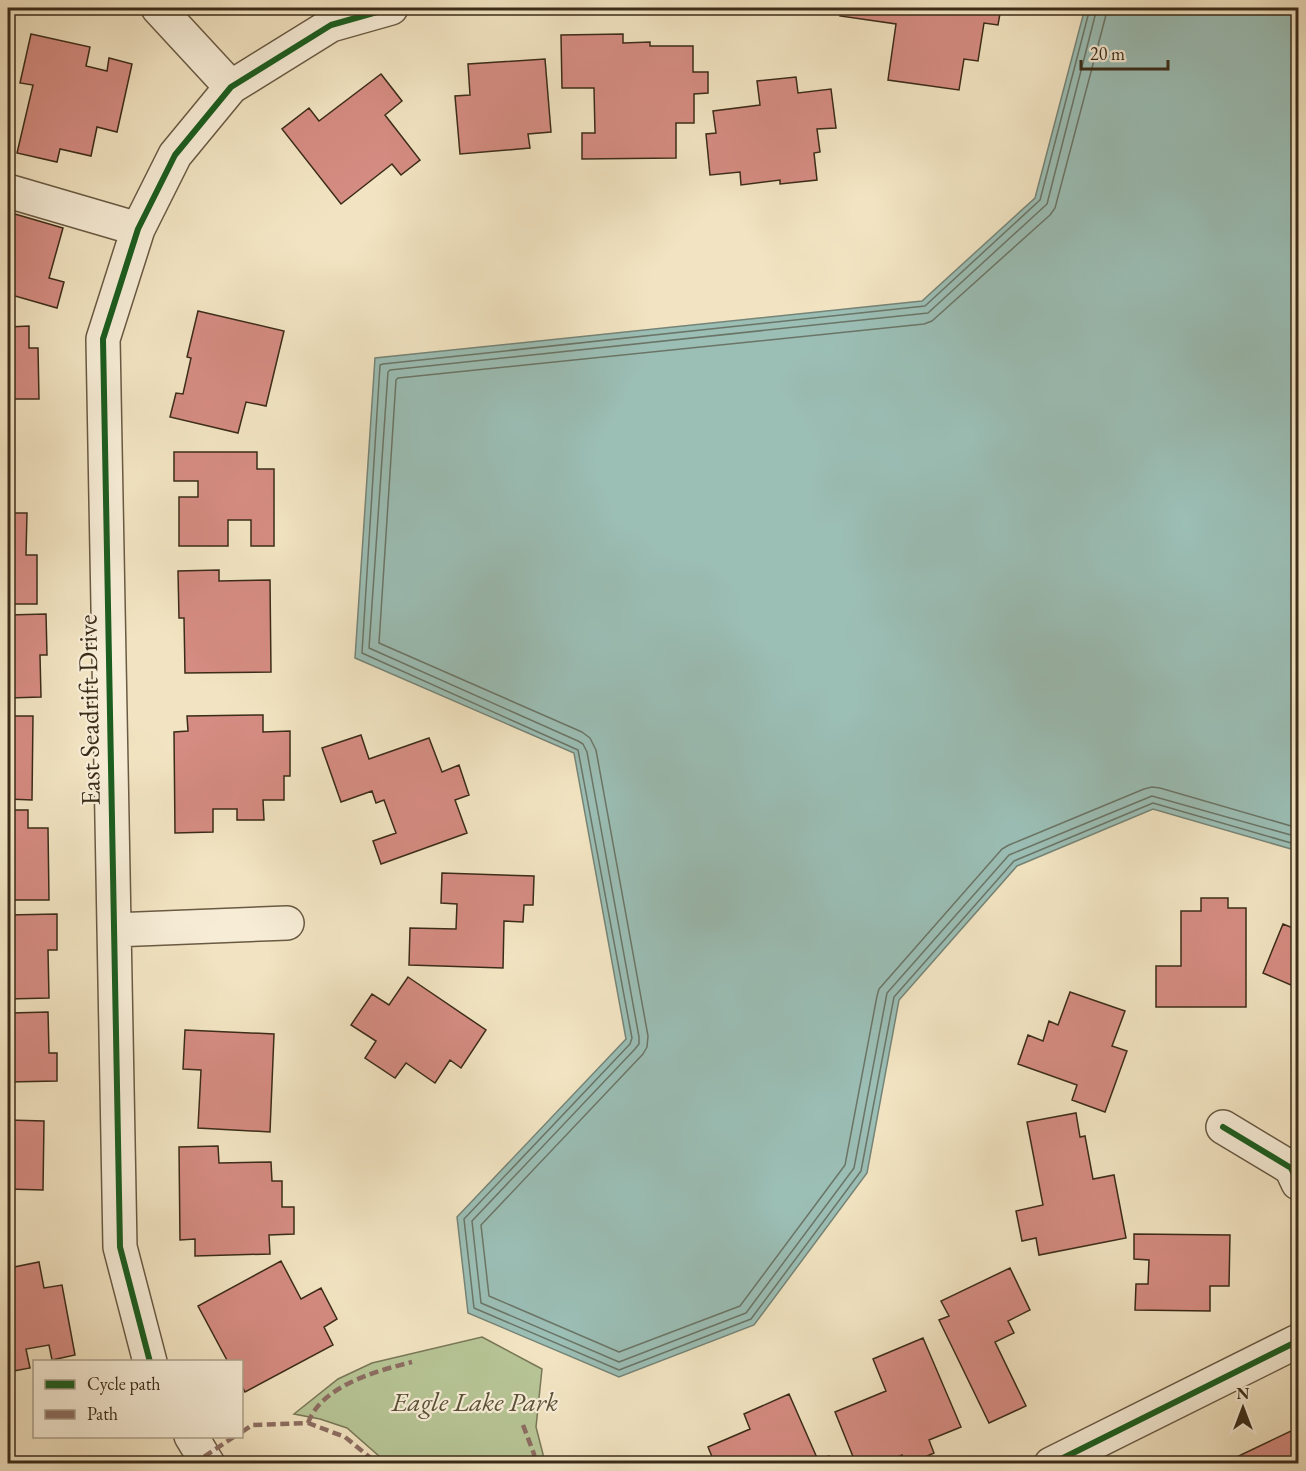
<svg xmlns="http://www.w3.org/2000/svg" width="1306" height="1471" viewBox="0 0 1306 1471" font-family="'EB Garamond',serif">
  <rect width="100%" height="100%" fill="#f2e4c2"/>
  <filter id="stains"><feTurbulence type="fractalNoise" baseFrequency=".00333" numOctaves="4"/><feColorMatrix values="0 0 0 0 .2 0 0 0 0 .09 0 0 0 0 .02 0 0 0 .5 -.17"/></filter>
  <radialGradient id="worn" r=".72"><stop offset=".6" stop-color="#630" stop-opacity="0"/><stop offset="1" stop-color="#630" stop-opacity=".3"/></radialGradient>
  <!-- green -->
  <path fill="#b7c596" stroke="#797858" stroke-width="1.5" d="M482,1337l60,32 -6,58 7,27v9h-156l-40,-35 -27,-9 -26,-5 44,-35 34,-16z"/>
  <!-- water -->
  <path fill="#9bbeb5" stroke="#758477" stroke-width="1.5" d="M1085,8h213v843l-145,-42 -136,57 -118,134 -32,173 -113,152 -135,52 -151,-64 -11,-96 169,-178 -52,-286 -219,-95 20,-300 547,-57 113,-103z"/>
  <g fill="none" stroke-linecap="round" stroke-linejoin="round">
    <!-- shore -->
    <path stroke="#6b7567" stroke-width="1.5" d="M1090,8l-50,192 -115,106 -542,58 -3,1 -18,288 216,97 54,288 -2,6 -166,175 10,89 145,62 132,-51 110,-148 33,-174 120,-136 139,-58 145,42
      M1097,8l-50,196 -119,109 -538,57 -2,2 -19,276 209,93 5,3 4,8 52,285v7l-4,5 -163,172 9,82 138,59 127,-49 108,-145 33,-175 122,-138 143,-59 146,41
      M1107,8l-1,7 -51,193 -5,7 -118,106 -8,3 -526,54 -2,2 -17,263 203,89 8,6 6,12 52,286 -1,11 -4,7 -162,171 8,71 130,56 121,-46 105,-141 32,-169 2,-7 123,-140 7,-4 135,-56 8,-2 8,1 138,40"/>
  </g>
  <!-- building -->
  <path fill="#d58c82" stroke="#3b2c19" stroke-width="1.5" d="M842,8h46l28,3v-3h85l-3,17 -14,-2 -6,38 -14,-2 -5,31 -71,-10 8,-56 -56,-8z
    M31,34l59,13 -4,19 21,5 2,-13 23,6 -15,68 -20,-5 -6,29 -31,-7 -3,13 -40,-9 16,-68 -13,-2z
    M623,34v9l27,-1v4h43v26h15v21l-14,1v29h-18v35l-94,1v-26h13l-1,-45h-32l-1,-53z
    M545,59l6,73 -23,2 2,14 -70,6 -5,-58 15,-1 -2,-31z
    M381,74l21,27 -17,14 35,45 -19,15 -9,-11 -51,40 -59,-75 27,-21 10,13z
    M796,77l2,16 33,-4 5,39 -19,1 3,23 -6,1 3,27 -37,4v-4l-39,5 -1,-13 -30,3 -4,-41 10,-1 -3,-22 47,-6 -3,-24z
    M8,212l55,16 -14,50 15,4 -7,26 -49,-14z
    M198,311l86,20 -18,75 -20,-4 -8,31 -68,-16 6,-24 7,1 8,-36 -4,-1z
    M29,326v22h9l1,51h-31v-72z
    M174,452h83v17h17v77h-23v-26h-23v26h-49v-49h19v-16h-24z
    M8,513h19l-1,42h11v49h-29z
    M219,570v11l51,-1 1,92 -86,1 -1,-55h-5l-1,-47z
    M46,614l1,41h-7l1,42 -33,1v-83z
    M263,715v17l27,-1v45h-6v24h-21l1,20h-27v-11h-24v23l-38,1 -1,-101 14,-1 -1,-15z
    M8,716h25l-1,84 -24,-1z
    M361,735l8,24 60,-21 13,34 17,-7 10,30 -14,5 12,33 -86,31 -8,-23 23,-8 -12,-33 -8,3 -4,-12 -31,11 -19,-54z
    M8,810h20v18h20l1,72h-41z
    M442,873l92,3 -1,29h-9l-1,17 -19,-1 -1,47 -94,-3 1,-37 46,1 1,-25 -16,-1z
    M1201,898h27v10h18v99h-90v-41h25v-55h20z
    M57,914v36h-9l1,48 -41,1v-84z
    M1283,924l15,6v58l-35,-15z
    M408,977l78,53 -25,38 -11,-8 -15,23 -29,-20 -11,15 -30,-20 11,-17 -25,-16 21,-31 17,11z
    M1070,992l55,19 -13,35 15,5 -22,61 -33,-12 5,-15 -59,-21 10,-29 15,6 6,-20 9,4z
    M48,1012l1,41h8v28l-49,1v-57h4l-1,-12z
    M185,1030l89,4 -4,98 -72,-4 3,-58 -18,-1z
    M1076,1113l4,24 5,-1 8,43 21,-4 12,63 -87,17 -3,-17 -14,3 -6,-30 27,-6 -16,-83z
    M8,1120l36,1 -1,69 -35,-1z
    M218,1146l1,17 52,-1 1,19h10v26h12v27l-25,1 1,19 -75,2v-17l-15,1 -1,-93z
    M1134,1234l96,1 -1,51h-19v25l-75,-1 1,-26h12l1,-24 -15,-1z
    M8,1257l1,11 30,-6 5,26 18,-3 13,70 -23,5 -3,-15 -23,4 4,19 -22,4z
    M281,1261l20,38 20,-11 16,31 -13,8 9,18 -88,47 -3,-6v-24h-14l-30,-56z
    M1010,1268l20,42 -22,11 6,12 -19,9 31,64 -37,17 -50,-103 10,-4 -8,-15z
    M923,1338l38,89 -32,13 5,13 -25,11h-3l-4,-9 -20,9h-26l-21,-52 51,-21 -13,-32z
    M789,1394l29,66 11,-4 3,8h-117l-7,-17 42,-18 -6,-15z
    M1293,1430l5,12v22h-76z"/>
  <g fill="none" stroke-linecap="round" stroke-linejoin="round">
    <defs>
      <path id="minor" d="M158,8l73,79
        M8,191l130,38
        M114,930l173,-7
        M1223,1127l68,41 7,15
        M150,1362l-30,-115 -17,-908 35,-110 37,-74 56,-68 100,-62 60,-17
        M191,1436l17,28
        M1051,1464l247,-123"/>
    </defs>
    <!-- minor casing -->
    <use href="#minor" stroke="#695a43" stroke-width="36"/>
    <!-- minor -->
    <use href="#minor" stroke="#f7edd7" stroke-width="33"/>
    <!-- quiet -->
    <path stroke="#8d6e63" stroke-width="4.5" stroke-dasharray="9 4.5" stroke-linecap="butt" d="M308,1423c14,-38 69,-52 104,-61
      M523,1425l11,29 1,10
      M242,1432l10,-7 56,-2 37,14 33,27
      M193,1464l42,-28"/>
    <defs>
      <path id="cycleway" d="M1223,1127l68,41 7,15
        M150,1362l-30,-115 -17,-908 35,-110 37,-74 56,-68 100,-62 60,-17
        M1051,1464l247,-123"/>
    </defs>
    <!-- cycleway casing -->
    <use href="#cycleway" stroke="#f7edd7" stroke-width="10"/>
    <!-- cycleway -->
    <use href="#cycleway" stroke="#1b5e20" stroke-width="6"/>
  </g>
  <g text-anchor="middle" stroke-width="4.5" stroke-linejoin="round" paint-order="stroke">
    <!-- street labels -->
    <g font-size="27" fill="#3b2c19" stroke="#f7edd7">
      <text transform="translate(89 710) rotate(-91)" y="9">East Seadrift Drive</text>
    </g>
    <!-- park labels -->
    <g font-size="27" font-style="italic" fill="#5a5238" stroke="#f7edd7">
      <text x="475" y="1411">Eagle Lake Park</text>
    </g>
  </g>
  <!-- margin -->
  <rect width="1306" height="1471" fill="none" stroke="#f2e4c2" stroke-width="30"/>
  <rect x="9" y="9" width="1288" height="1453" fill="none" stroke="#3b2c19" stroke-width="3"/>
  <rect x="15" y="15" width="1276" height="1441" fill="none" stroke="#3b2c19" stroke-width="1.5"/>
  <!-- legend -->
  <rect x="33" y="1360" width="210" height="78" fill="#f7edd7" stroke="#aca08b" stroke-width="1.5"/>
  <rect x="45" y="1380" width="30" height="9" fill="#1b5e20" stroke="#aca08b" stroke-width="1.5"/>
  <text x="87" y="1390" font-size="18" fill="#3b2c19">Cycle path</text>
  <rect x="45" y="1410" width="30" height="9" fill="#8d6e63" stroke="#aca08b" stroke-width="1.5"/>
  <text x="87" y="1420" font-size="18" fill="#3b2c19">Path</text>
  <!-- north arrow -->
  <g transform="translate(1243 1408)" stroke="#f7edd7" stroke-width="4.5" paint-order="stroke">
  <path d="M0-4.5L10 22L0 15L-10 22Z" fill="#3b2c19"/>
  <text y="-9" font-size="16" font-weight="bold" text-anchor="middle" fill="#3b2c19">N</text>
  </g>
  <!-- scale -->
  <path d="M1081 60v9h87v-9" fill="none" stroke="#3b2c19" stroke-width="3"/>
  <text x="1090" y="60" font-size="18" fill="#3b2c19" stroke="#f7edd7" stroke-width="4.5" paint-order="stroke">20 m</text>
  <rect width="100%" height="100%" filter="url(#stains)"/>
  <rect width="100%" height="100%" fill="url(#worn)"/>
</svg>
